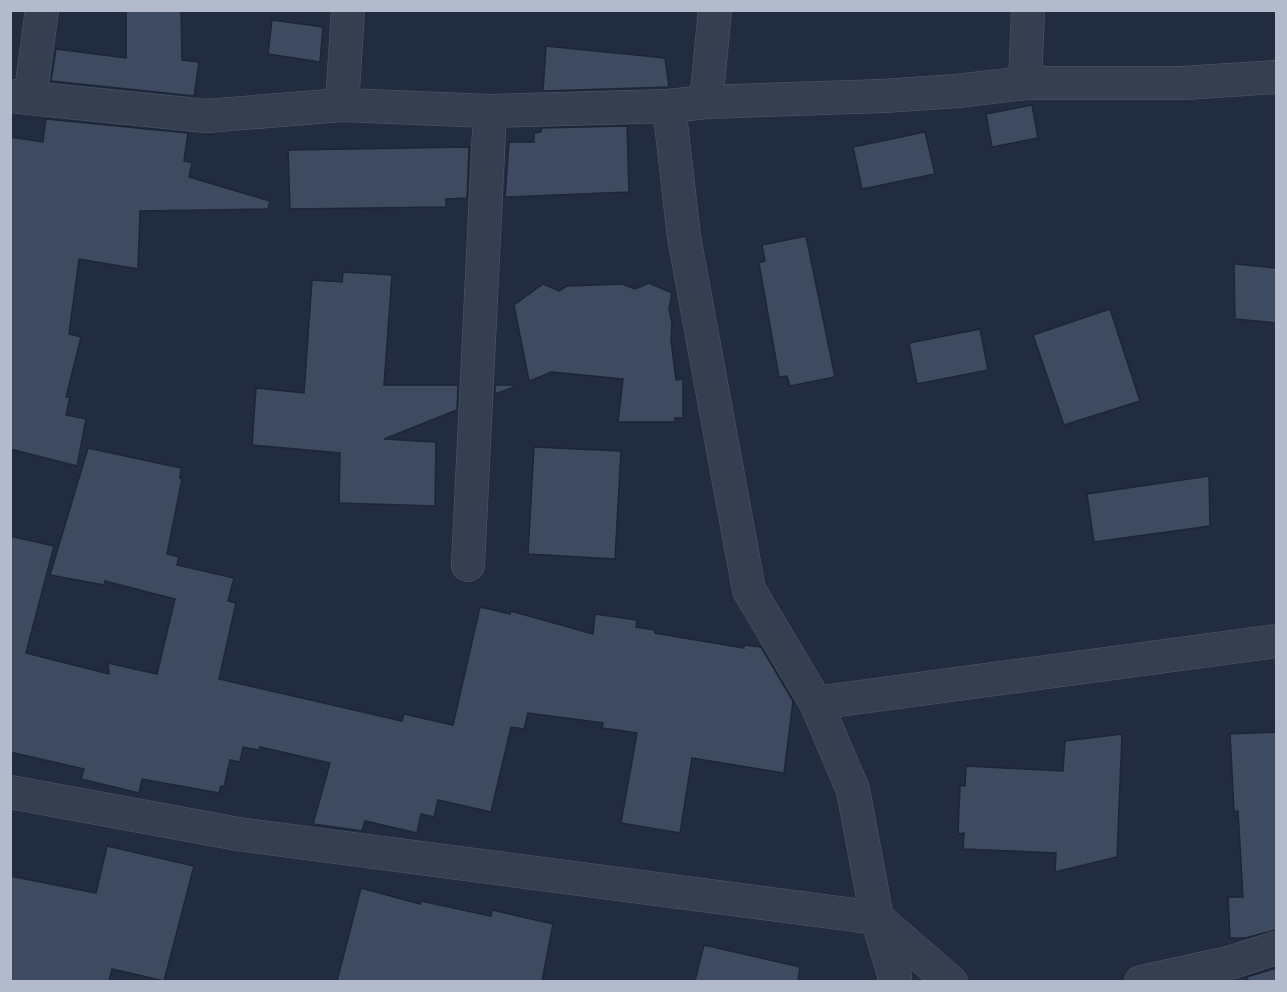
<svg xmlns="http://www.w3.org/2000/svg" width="1287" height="992" viewBox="0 0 1287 992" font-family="'Public Sans',sans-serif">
  <rect width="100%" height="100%" fill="#222c40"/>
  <!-- building -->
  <path fill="#3e4a60" stroke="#1d2637" stroke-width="1.5" d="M126,10h55l1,50 17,2 -5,34 -143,-15 5,-32 70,9z
    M272,20l51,7 -3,35 -52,-8z
    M546,46l119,12 4,29 -126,4z
    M1032,105l6,33 -46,9 -6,-33z
    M46,119l142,14 -4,28 8,2 -3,14 81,24 -2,8 -128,2 -2,58 -59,-10 -10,75 12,3 -15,60h4l-4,18 20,4 -9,47 -67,-17v-312l33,5z
    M627,126l2,66 -124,5 4,-55h25v-9l7,-1v-4z
    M925,132l10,42 -73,15 -9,-42z
    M469,147l-2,51 -21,1v8l-156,2 -2,-59z
    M806,236l29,141 -45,9 -3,-10 -8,1 -20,-114 6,-2 -3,-16z
    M1234,264l42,4v55l-41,-4z
    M343,272l49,3 -8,110h74l-1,25 -73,29 52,3 -1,64 -96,-3 1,-50 -88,-8 4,-57 48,5 8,-113 30,2z
    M649,283l23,10 -3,16 3,14 -1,18 5,39 7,-1v39h-8v4h-57l5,-43 -71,-7 -23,9 -15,-76 29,-21 16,7 8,-5 55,-2 13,5z
    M1110,309l30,92 -76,24 -31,-90z
    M980,329l8,41 -71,14 -8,-41z
    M495,385h19v2l-19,7z
    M534,447l87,4 -6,108 -87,-5z
    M88,448l93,20 -1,10 2,1 -15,75 12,3 -2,8 57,13 -6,23 8,2 -17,76 183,42 2,-7 49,11 27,-118 30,7 1,-3 82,23 2,-20 42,6 -1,7 19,3v3l89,15v-3l17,2 32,54 -9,72 -92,-15 -12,75 -59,-10 16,-90 -35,-5 1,-5 -75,-10 -4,16 -13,-2 -20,85 -53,-12 -4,17 -13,-3 -4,19 -52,-12 -3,10 -49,-7 17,-61 -70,-16 -1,3 -16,-3 -3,15 -10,-2 -6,27 -3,-1 -2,7 -77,-14 -3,14 -58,-14 3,-10 -74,-17v-216l44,10 -28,107 83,21 -1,-11 49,11 18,-75 -70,-18 -1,4 -54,-10z
    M1209,476l1,50 -116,16 -7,-48z
    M1276,732v198l-31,8h-15l-2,-41h15l-5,-86 -4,1 -4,-78z
    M1122,734l-5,123 -62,15 1,-19 -93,-4 1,-16 -6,1 2,-49 5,1 1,-20 97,5 2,-30z
    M107,846l87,20 -30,115 -52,-12 -3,12h-99v-105l86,17z
    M361,888l59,16 1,-3 70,15 1,-6 61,14 -11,57h-205z
    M704,945l96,22 -2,14h-103z
    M1276,968v13h-28l-1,-4z"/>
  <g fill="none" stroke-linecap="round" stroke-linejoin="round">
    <defs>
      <path id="minor" d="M1025,83l3,-73
        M10,96l196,20 136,-11 148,6 179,-5 37,-4 177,-6 74,-5 68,-8h159l92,-6
        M30,98l12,-88
        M706,102l9,-92
        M342,105l6,-95
        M669,106l15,131 65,353 67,113 37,87 24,128 18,59 -1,5
        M468,565l22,-454
        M816,703l460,-62
        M10,792l228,42 639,84 74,64
        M1141,982l91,-20 44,-14"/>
    </defs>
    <!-- minor casing -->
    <use href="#minor" stroke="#515a6b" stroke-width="34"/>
    <!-- minor -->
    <use href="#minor" stroke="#363f50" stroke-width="33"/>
  </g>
  <!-- border -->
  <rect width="1287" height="992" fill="none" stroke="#b3bacb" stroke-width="24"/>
</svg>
